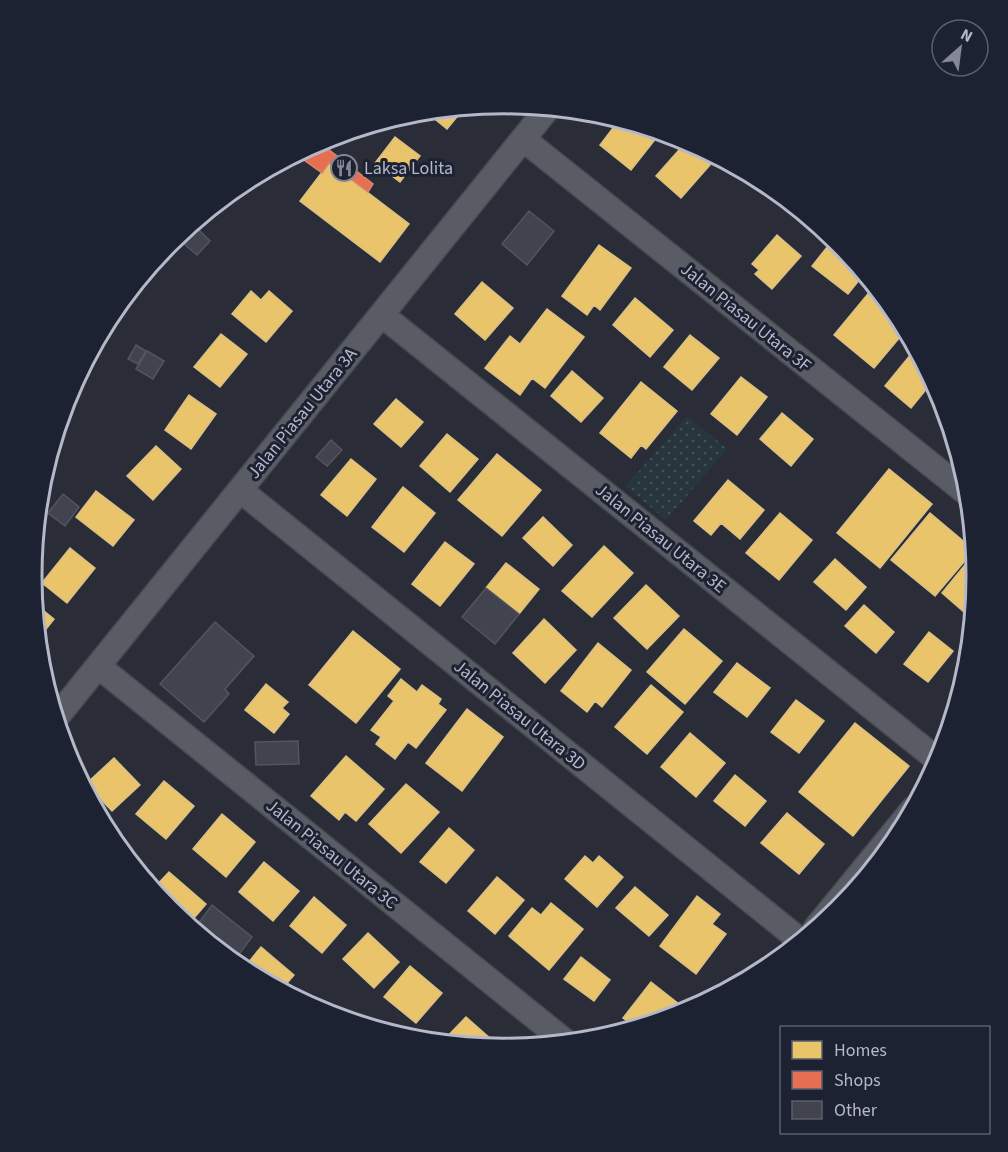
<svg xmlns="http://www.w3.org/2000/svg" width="1008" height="1152" viewBox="0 0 1008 1152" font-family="'Source Sans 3',sans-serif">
  <defs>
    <pattern id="grass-dots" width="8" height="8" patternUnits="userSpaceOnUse" patternTransform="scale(1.5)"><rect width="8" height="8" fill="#27363d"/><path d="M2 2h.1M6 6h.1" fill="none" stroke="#445158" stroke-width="1.8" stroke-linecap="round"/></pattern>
  </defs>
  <rect width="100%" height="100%" fill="#2a2d37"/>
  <!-- grass -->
  <path fill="url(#grass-dots)" d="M687,416l40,33 -61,71 -40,-34z"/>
  <!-- homes -->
  <path fill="#e9c46a" stroke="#d9c086" stroke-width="1.5" d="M465,107l-18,22 -22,-18z
    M619,120l42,12 -30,38 -31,-25z
    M395,137l25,19 -20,26 -25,-19z
    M687,141l30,16 -36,41 -25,-22z
    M329,163l80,61 -29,38 -80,-61z
    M777,235l24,21 -29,33 -17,-15 4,-4 -7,-6z
    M832,241l15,12 17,21 -16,20 -36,-28z
    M599,245l32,23 -31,42 -6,-5 -7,10 -25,-19z
    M482,282l31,26 -28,32 -30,-26z
    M872,289l14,11 11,14 9,16 -32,38 -40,-33z
    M251,291l10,9 8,-9 23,20 -26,31 -34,-28z
    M635,298l38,32 -23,27 -37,-32z
    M547,309l37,28 -39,51 -13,-10 -12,17 -35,-27 25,-32 10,8z
    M221,334l26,20 -27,33 -26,-20z
    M690,335l29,23 -27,32 -28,-23z
    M916,348l17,33 -22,27 -26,-22z
    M572,371l31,27 -22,24 -30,-26z
    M741,377l26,20 -30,38 -26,-21z
    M641,382l36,29 -31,38 -5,-4 -10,13 -31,-25z
    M189,395l27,19 -25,35 -26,-19z
    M396,399l27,23 -22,25 -27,-23z
    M782,413l31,26 -22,27 -31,-27z
    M447,434l31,25 -28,33 -30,-26z
    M156,446l25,23 -28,31 -26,-24z
    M497,454l44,36 -39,46 -44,-36z
    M351,459l25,20 -29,37 -26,-21z
    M889,469l43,35 -52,64 -43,-35z
    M728,480l36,30 -24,29 -19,-16 -10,12 -17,-14z
    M403,487l32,26 -31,39 -32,-25z
    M96,491l38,29 -21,26 -37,-29z
    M780,513l32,27 -33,40 -33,-27z
    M930,513l44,37 -39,46 -44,-36z
    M543,517l29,28 -19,21 -30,-28z
    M445,542l29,22 -34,42 -28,-22z
    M604,546l29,27 -41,44 -30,-26z
    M70,548l25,20 -28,35 -25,-20z
    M974,554l2,22 -4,43 -30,-26z
    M835,559l31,28 -20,23 -32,-28z
    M506,563l33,26 -20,25 -33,-26z
    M646,585l33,31 -32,33 -33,-31z
    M34,603l20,16 -16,20z
    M864,605l30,27 -18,21 -31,-27z
    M544,619l32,31 -31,33 -32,-30z
    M684,629l38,32 -37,43 -38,-32z
    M353,631l47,38 -44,54 -47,-38z
    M929,632l24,19 -25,31 -24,-18z
    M598,643l33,27 -29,37 -7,-6 -8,11 -26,-21z
    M737,663l33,25 -23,29 -33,-25z
    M401,679l16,13 5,-7 19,14 -3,5 8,6 -30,38 -8,-6 -13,17 -19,-15 5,-7 -10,-7 23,-29 -6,-5z
    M266,684l22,18 -6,6 7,6 -15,19 -29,-23z
    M651,685l32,27 -36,42 -32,-27z
    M796,700l28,21 -25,32 -28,-21z
    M467,709l36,28 -41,54 -36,-28z
    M855,723l54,43 -56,70 -54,-44z
    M690,733l35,30 -29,34 -35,-30z
    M346,756l38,33 -28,32 -11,-9 -6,8 -28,-24z
    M114,758l26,27 -28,26 -26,-27z
    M735,775l31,26 -21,25 -31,-25z
    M164,781l30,25 -28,33 -30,-25z
    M406,784l33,28 -38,41 -32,-29z
    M787,813l37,31 -25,30 -38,-31z
    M222,814l33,28 -29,35 -33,-28z
    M449,828l25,22 -28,33 -26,-21z
    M117,844l36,31 -6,7 -31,-37z
    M585,856l8,7 6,-7 24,21 -26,30 -32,-28z
    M264,862l35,29 -26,30 -34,-29z
    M169,872l37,32 -18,21 -18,-15 -17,-21z
    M497,877l27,23 -29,34 -27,-23z
    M635,887l33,28 -19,21 -33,-28z
    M697,896l23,18 -8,10 14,10 -30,40 -36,-28z
    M314,897l32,28 -24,28 -32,-27z
    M551,903l32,26 -34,41 -40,-34 23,-28 9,7z
    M368,933l31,29 -25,26 -31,-29z
    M261,947l33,28 -13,15 -38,-21z
    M581,957l29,23 -16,21 -30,-22z
    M410,966l32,27 -26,30 -32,-26z
    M651,982l29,23 -9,12 -35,10 -13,-9z
    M466,1017l34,30 -1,1 -57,-6z"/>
  <!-- shops -->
  <path fill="#e76f51" stroke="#d88575" stroke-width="1.5" d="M319,142l54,42 -5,8 -39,-29 -7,10 -22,-16 7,-9z"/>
  <!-- building -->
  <path fill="#41444e" stroke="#52555f" stroke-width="1.5" d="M529,211l25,20 -27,34 -25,-21z
    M197,228l13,13 -13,14 -14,-12z
    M136,345l10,6 -8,13 -10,-5z
    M147,351l17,10 -11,18 -17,-10z
    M331,440l11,10 -15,16 -11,-9z
    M63,494l16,13 -14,19 -17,-13z
    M486,588l33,26 -24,30 -33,-27z
    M215,622l39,34 -29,33 4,5 -25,28 -44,-38z
    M298,741l1,23 -43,1 -1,-23z
    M212,905l40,32 -15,20 -40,-32z"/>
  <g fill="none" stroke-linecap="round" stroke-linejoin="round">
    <defs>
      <path id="street" d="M523,139l445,355
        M382,315l557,446
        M240,490l561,451
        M98,666l468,376
        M56,718l492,-610
        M815,929l98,-120"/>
    </defs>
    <!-- street casing -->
    <use href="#street" stroke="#464950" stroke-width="27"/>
    <!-- street -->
    <use href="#street" stroke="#5a5c65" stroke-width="24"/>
  </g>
  <!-- icons -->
  <defs>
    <symbol id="restaurant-ring" viewBox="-11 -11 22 22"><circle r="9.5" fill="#1d2232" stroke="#848796" stroke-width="1.5"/><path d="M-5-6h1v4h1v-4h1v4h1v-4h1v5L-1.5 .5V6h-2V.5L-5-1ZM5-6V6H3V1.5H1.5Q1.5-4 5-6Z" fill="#848796"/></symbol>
  </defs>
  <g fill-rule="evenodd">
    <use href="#restaurant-ring" x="329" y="153" width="30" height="30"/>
  </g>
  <g text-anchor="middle" stroke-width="6" stroke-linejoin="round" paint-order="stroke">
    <!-- poi labels -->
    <g font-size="18" fill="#b4b8c9" stroke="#1d2232" text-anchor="start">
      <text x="364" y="174">Laksa Lolita</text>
    </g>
    <!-- street labels -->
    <g font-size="18" fill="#b4b8c9" stroke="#1d2232">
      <text transform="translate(746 317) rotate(39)" y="6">Jalan Piasau Utara 3F</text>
      <text transform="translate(302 413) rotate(-51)" y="6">Jalan Piasau Utara 3A</text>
      <text transform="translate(661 538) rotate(39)" y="6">Jalan Piasau Utara 3E</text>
      <text transform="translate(520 715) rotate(39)" y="6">Jalan Piasau Utara 3D</text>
      <text transform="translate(332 854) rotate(39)" y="6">Jalan Piasau Utara 3C</text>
    </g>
  </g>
  <!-- crop -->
  <path d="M0 0H1008V1152H0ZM42 576a462 462 0 1 1 924 0a462 462 0 1 1-924 0Z" fill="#1d2232" fill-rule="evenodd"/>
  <path fill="none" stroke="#b4b8c9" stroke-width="3" d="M42 576a462 462 0 1 1 924 0a462 462 0 1 1-924 0Z"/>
  <!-- legend -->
  <rect x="780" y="1026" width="210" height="108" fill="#1d2232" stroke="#595e6e" stroke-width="1.5"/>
  <rect x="792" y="1041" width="30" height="18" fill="#e9c46a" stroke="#595e6e" stroke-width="1.5"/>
  <text x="834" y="1056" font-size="18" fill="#b4b8c9">Homes</text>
  <rect x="792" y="1071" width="30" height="18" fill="#e76f51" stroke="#595e6e" stroke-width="1.5"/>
  <text x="834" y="1086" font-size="18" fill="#b4b8c9">Shops</text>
  <rect x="792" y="1101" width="30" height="18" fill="#41444e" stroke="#595e6e" stroke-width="1.5"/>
  <text x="834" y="1116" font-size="18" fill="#b4b8c9">Other</text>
  <!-- north arrow -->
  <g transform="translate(960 48) rotate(28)"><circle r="28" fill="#1d2232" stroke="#595e6e" stroke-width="1.5"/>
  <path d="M0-4.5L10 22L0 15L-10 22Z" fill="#848796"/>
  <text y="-9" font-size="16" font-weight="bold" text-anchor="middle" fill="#b4b8c9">N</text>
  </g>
</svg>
